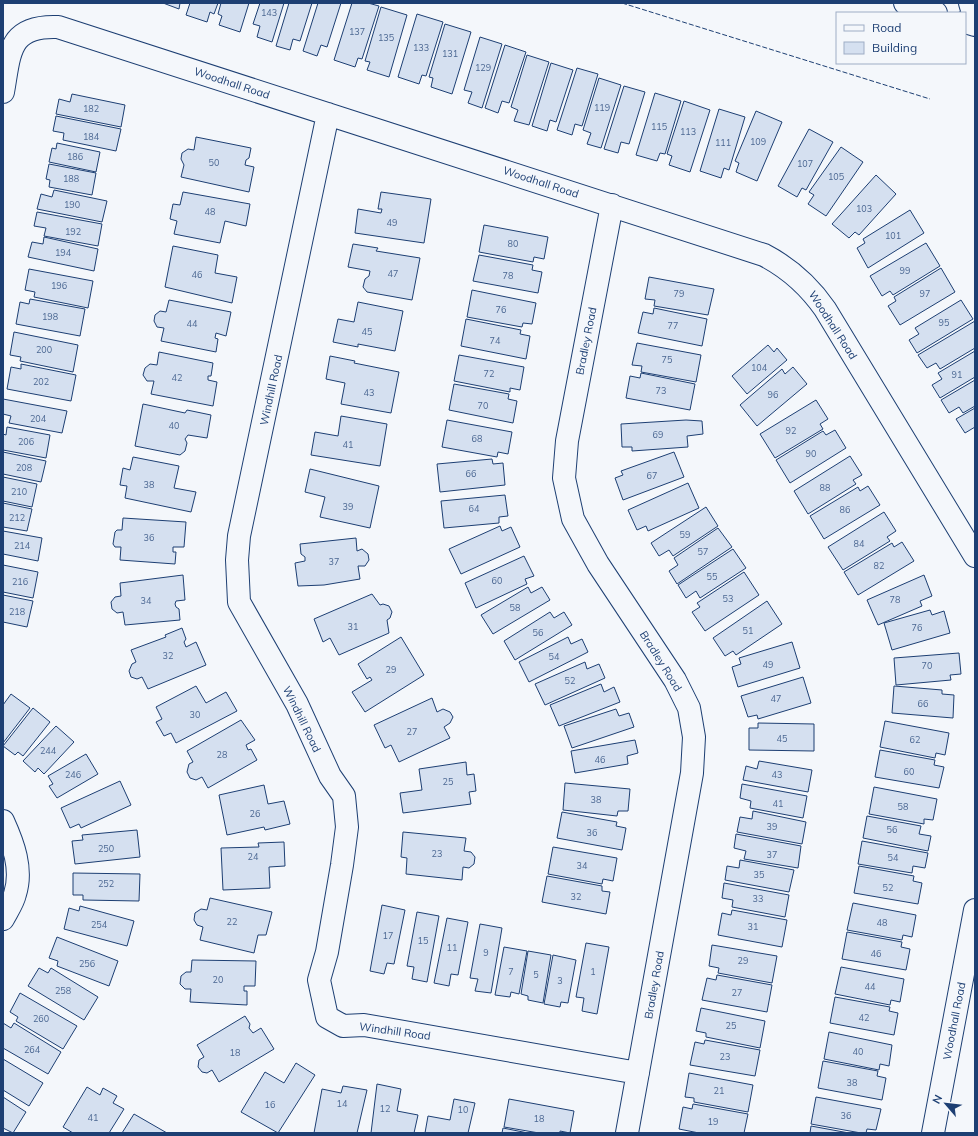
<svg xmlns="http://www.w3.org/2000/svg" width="978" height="1136" viewBox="0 0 978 1136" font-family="Mulish,sans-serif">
  <rect width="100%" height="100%" fill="#f4f7fb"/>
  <!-- building -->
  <path fill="#d5e0f0" stroke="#1d3f73" d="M163,3h17l-1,6z
    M190,3h28l-4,11 -4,-2 -3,10 -21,-7z
    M221,3h28l-9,29 -21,-7 3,-9 -4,-2z
    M260,3h24l-12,39 -15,-5 3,-11 -7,-2z
    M289,3h23l-12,38 -7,-2 -3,11 -14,-4z
    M318,3h23l-14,44 -6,-2 -4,11 -14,-5z
    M352,3h16l11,3 -17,53 -4,-1 -3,9 -21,-7z
    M381,7l26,8 -18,62 -22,-7 3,-8 -5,-1z
    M417,14l26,8 -17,54 -4,-1 -3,9 -21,-7z
    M445,24l26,8 -19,62 -21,-7 2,-9 -4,-1z
    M480,37l22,7 -20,64 -14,-5 4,-11 -8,-2z
    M505,45l21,7 -17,51 -7,-2 -4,12 -13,-5z
    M527,55l22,7 -20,63 -15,-4 4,-11 -7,-3z
    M551,63l22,7 -17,52 -6,-2 -3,11 -15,-5z
    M577,68l21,6 -16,52 -7,-2 -3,11 -15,-5z
    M599,78l22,7 -20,63 -14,-4 4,-11 -8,-3z
    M624,86l21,6 -16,52 -8,-2 -3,11 -14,-4z
    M655,93l26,8 -16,53 -5,-1 -3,8 -21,-6z
    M72,94l53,11 -4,22 -65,-13 3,-15 11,3z
    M684,101l26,9 -20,62 -21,-7 3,-9 -5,-2z
    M719,109l26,8 -16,53 -5,-2 -3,10 -21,-7z
    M756,111l26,11 -25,59 -21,-9 3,-9 -4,-2z
    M56,116l65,13 -5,22 -53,-11 1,-7 -11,-2z
    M809,129l24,13 -27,48 -4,-2 -5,9 -19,-11z
    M196,137l55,11 -2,10 -3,2 -1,5 9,2 -5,25 -68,-15 3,-12 -3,-6 1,-6 6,-4 6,1z
    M57,143l43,9 -4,20 -47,-10 3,-14 4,1z
    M841,147l22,15 -37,54 -18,-12 6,-9 -5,-3z
    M49,164l47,9 -4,22 -43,-8 1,-7 -4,-1z
    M876,175l20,19 -37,41 -4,-3 -6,6 -17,-14z
    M54,190l53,11 -5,21 -65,-13 4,-15 11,3z
    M183,192l67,12 -4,22 -21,-5 -5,22 -46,-9 3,-13 -7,-2 3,-15 7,1z
    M381,192l50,7 -7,44 -69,-10 3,-24 23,4 1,-4h-4z
    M910,210l14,23 -56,35 -11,-20 8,-5 -2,-4z
    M37,212l65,12 -4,22 -54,-10 2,-8 -12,-2z
    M484,225l64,12 -4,22 -10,-2 -1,5 -54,-10z
    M44,237l54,12 -4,22 -66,-14 4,-15 11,2z
    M926,243l14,23 -47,29 -3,-4 -8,5 -12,-20z
    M353,244l25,4 -2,3 44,7 -8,42 -45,-8 -4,-5 2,-8 4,-3 1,-5 -22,-4z
    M173,246l45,9 -3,18 22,4 -5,26 -67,-16z
    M479,255l54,10 -1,5 10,2 -4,21 -65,-12z
    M941,268l14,24 -55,33 -12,-19 8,-5 -2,-4z
    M29,269l64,12 -5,27 -54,-11 1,-5 -10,-2z
    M649,277l65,12 -6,26 -54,-9 1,-6 -10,-1z
    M472,290l64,13 -4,21 -9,-1 -1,4 -55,-10z
    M30,299l55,10 -5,27 -64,-12 4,-22 9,2z
    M169,300l62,12 -5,24 -10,-3 -1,5 3,1 -2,13 -55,-11 3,-13 -7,-1 -3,-6 1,-6 5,-4 6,1z
    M961,300l12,19 -56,34 -8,-13 10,-6 -4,-6z
    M358,302l45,9 -8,40 -37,-7v3l-25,-5 5,-23 16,3z
    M654,308l53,11 -5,27 -64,-13 5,-21 10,2z
    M466,319l55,11 -1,4 10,2 -4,23 -65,-13z
    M975,321v27l-35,21 -4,-6 -9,5 -9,-13z
    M14,332l64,13 -5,27 -53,-11 1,-4 -11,-2z
    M637,343l64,12 -5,27 -55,-10 1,-6 -10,-1z
    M768,345l6,7 3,-4 10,12 -40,34 -15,-18z
    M975,351v26l-35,21 -8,-13 10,-6 -4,-6z
    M159,352l54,11 -2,13h-3v4l9,2 -4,24 -62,-12 3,-13h-7l-4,-6 2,-7 5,-4 7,1z
    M459,355l65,12 -4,23 -10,-2v4l-56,-11z
    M330,356l25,5 -1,2 45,9 -8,41 -50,-9 4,-21 -19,-4z
    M21,364l55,11 -5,26 -64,-12 4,-22 10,2z
    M793,367l14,17 -50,42 -17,-21 42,-36 3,5z
    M641,373l54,11 -5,26 -64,-12 4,-22 10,2z
    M975,380v26l-12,7 -4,-6 -10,6 -8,-13z
    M454,384l55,10 -1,5 9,2 -4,22 -64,-13z
    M3,399l64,12 -5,22 -53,-10 2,-7 -8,-2z
    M816,400l12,19 -8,5 3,5 -48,29 -15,-24z
    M143,404l42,9 2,-3 24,5 -4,23 -19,-3 -3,4 2,4 -2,8 -5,4 -45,-9z
    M975,408v19l-10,6 -9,-14z
    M341,416l46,8 -7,42 -69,-11 4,-23 23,4z
    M447,420l65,12 -4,22 -10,-2 -1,5 -55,-10z
    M686,420l16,1 1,13 -16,2 1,11 -56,4v-4h-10l-1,-23z
    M7,427l43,8 -4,23 -43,-8v-16l3,1z
    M835,430l11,18 -56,35 -14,-23 47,-29 3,4z
    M3,452l43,9 -5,21 -38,-8z
    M674,452l10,25 -61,23 -8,-22 8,-3 -2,-4z
    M850,456l12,19 -9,5 3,4 -48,30 -14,-23z
    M133,457l46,9 -5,22 22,4 -5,20 -66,-14 2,-12 -7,-1 3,-17 7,2z
    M492,459l1,5 10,-1 2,22 -65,7 -3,-28z
    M310,469l69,17 -9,42 -50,-11 5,-20 -20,-5z
    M3,477l34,7 -5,23 -29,-6z
    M688,483l11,25 -51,23 -2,-5 -9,4 -9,-20z
    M868,486l12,19 -56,34 -14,-23 48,-29 2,4z
    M505,495l3,21 -9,1v6l-55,5 -3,-27z
    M3,503l29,6 -5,22 -24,-4z
    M706,507l12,19 -45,30 -4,-6 -10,6 -8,-13z
    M884,512l12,19 -9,6 3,4 -47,29 -15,-23z
    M123,518l63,4 -2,25h-11v5h3l-1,12 -55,-4 1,-13h-6l-2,-3 2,-12 2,-2h5z
    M500,526l2,5 9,-4 9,20 -59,27 -12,-25z
    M718,528l14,19 -55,37 -8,-13 9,-6 -4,-7z
    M3,531l39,7 -4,23 -35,-7z
    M356,538l1,13 5,-2 6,5 1,6 -4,6h-7l2,13 -36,6 -26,1 -3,-23 10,-2v-4l-4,-3 -1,-10z
    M902,542l12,19 -56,34 -14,-23 48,-29 2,4z
    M733,549l13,19 -46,30 -4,-7 -10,7 -8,-13z
    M524,556l10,20 -9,3 2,5 -51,24 -11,-25z
    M3,565l35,7 -5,26 -30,-6z
    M744,572l15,23 -54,36 -13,-19 8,-5 -3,-4z
    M183,575l2,25 -9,1 -1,3 1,3 3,2 1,11 -55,5 -2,-13 -6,1 -5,-4 -1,-7 4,-5 6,-1 -1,-13z
    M924,575l8,21 -12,5 2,5 -44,19 -11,-25z
    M528,587l3,6 11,-6 8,13 -57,34 -12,-19z
    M372,594l8,11 3,-1 6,2 3,6 -2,6 -3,2 2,13 -50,22 -9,-17 -7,4 -9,-23z
    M3,595l30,6 -6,26 -24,-5z
    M767,601l15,23 -46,31 -3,-4 -8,5 -12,-18z
    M930,610l2,5 12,-4 6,22 -58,17 -8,-27z
    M550,612l4,6 10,-6 8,13 -57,35 -11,-19z
    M182,628l4,11 -2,3 2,5 10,-5 10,23 -58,24 -6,-12 -5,2 -6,-2 -2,-6 3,-7 4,-2 -5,-12 35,-13 -1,-2z
    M401,637l23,38 -59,37 -13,-20 20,-12 -2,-3 -3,2 -9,-15z
    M568,637l3,7 11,-5 6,13 -59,30 -10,-20z
    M792,642l8,26 -62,19 -6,-20 9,-3 -2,-6z
    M959,653l2,21 -11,1 1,5 -55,5 -2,-27z
    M585,662l2,7 12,-5 6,14 -60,27 -10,-21z
    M803,677l8,26 -53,16 -1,-4 -9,2 -7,-21z
    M601,684l3,8 10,-5 6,15 -61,24 -9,-21z
    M196,686l10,17 20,-11 11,19 -61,32 -5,-10 -7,3 -8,-14 6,-3 -6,-12z
    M894,686l48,4v4l12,1 -1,23 -61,-5z
    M11,694l19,14 -27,35v-38z
    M432,698l5,14 6,-3 7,3 3,5 -3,6 -6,4 6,11 -51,24 -8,-17 -6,3 -11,-23z
    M33,708l17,14 -27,34 -5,-4 -3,3 -12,-9z
    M616,709l3,7 10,-3 5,14 -62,21 -8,-22z
    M241,720l14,20 -9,5 2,5 3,-1 6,11 -49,28 -6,-11 -6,3 -6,-2 -3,-6 2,-8 4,-2 -6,-11z
    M885,721l64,12 -4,22 -9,-2 -1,5 -55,-11z
    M758,723l56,1v27l-65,-1v-22h9z
    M56,726l18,16 -30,32 -6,-6 -3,4 -12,-11z
    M635,740l3,13 -11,3 1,8 -53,9 -4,-22z
    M880,750l55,10 -1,5 10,2 -5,21 -64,-11z
    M86,754l12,20 -41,24 -8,-12 4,-2 -5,-8z
    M759,761l53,9 -4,22 -65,-12 3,-14 11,3z
    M466,762l1,13 7,-1 2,17 -7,1 2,12 -68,9 -3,-20 22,-3 -3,-21z
    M120,781l11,24 -50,23 -2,-4 -9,4 -9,-20z
    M565,783l65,6 -2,22h-10l-1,5 -54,-6z
    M742,784l65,12 -4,22 -53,-10 1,-7 -11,-3z
    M264,785l4,19 16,-3 6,23 -25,6 -1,-3 -37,8 -8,-40z
    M874,787l63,12 -4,21 -9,-1v5l-55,-10z
    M753,811l53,11 -4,22 -65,-12 3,-15 12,2z
    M562,812l55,10 -1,4 10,2 -4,22 -65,-12z
    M867,816l54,10 -2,8 12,2 -3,15 -65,-13z
    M137,830l3,27 -65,7 -3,-23 11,-1 -1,-5z
    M403,832l63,6 -2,13 7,1 4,5 -1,7 -5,4 -6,-1 -1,13 -56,-6 1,-16 -6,-1z
    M736,834l65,12 -3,22 -54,-9 2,-8 -12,-3z
    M862,841l66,12 -3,15 -12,-2 -1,7 -54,-9z
    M284,842l1,24 -16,1 1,21 -47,2 -2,-42 38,-1 -1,-4z
    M553,847l64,11 -4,23 -10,-2 -1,5 -54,-10z
    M740,860l54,10 -5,22 -64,-12 2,-14 12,2z
    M859,866l55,10 -1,5 9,2 -4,21 -64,-11z
    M73,873l67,1 -1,27 -56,-1v-5h-10z
    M547,876l55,10v5l8,1 -4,22 -64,-12z
    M724,883l65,12 -4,22 -53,-10 1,-7 -11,-2z
    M210,898l62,14 -6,23h-8l-4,18 -54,-13 3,-13 -6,-2 -3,-5 1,-7 6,-4 6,1z
    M853,903l63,12 -4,22 -9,-2 -1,5 -55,-10z
    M382,905l23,5 -11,54 -7,-1 -3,11 -14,-3z
    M80,906l54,15 -7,25 -63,-17 5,-21 10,3z
    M732,910l55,10 -5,27 -64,-12 4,-22 9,2z
    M417,912l22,4 -12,66 -15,-3 2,-12 -7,-1z
    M447,918l21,4 -10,53 -7,-1 -2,12 -15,-3z
    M480,924l22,4 -11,65 -16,-2 3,-12 -8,-1z
    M847,932l55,10 -1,5 9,2 -4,21 -64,-11z
    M57,937l61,24 -9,25 -52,-20 1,-5 -9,-3z
    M586,943l23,4 -12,67 -15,-3 2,-13 -8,-1z
    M712,945l65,11 -5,27 -54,-10 1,-5 -10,-2z
    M504,947l23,4 -8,43 -8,-2 -1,5 -15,-2z
    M528,951l23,4 -8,48 -15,-3v-4l-7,-2z
    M553,955l23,5 -8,43 -7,-1 -1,5 -16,-3z
    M192,960l64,1 -1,25h-11v5h3v14l-57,-3 1,-13h-6l-5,-5 1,-8 5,-4h5z
    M841,967l63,12 -4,23 -9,-2 -1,5 -55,-11z
    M39,968l9,5 3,-5 47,29 -14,23 -56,-34z
    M717,975l55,10 -5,27 -65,-12 5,-22 9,2z
    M20,993l57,33 -14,23 -47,-28 2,-4 -8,-5z
    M835,997l55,10 -1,4 9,2 -4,22 -64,-12z
    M701,1008l64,13 -5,27 -54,-11v-4l-10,-2z
    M245,1016l5,8 -1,4 4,5 8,-5 13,21 -55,33 -7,-12 -5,3 -5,-1 -4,-5 1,-7 5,-3 -7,-12z
    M3,1023l8,5 3,-5 47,29 -13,22 -45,-26z
    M829,1032l63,13 -3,21 -9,-2 -1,6 -55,-11z
    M705,1040l55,10 -5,26 -65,-11 5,-23 9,2z
    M3,1059l40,24 -14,23 -26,-16z
    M823,1061l55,10 -1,5 9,2 -4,22 -64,-12z
    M296,1063l19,12 -37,58 -37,-21 24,-40 19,11z
    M689,1073l64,12 -5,27 -54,-10v-4l-9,-1z
    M377,1084l24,5 -4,22 21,4 -4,18h-43z
    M343,1086l24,4 -10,43h-43l8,-44 19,4z
    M87,1087l13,8 3,-7 14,8 -4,7 11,6 -15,24h-36l-10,-6z
    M3,1097l23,15 -13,21 -10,-5z
    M816,1097l65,12 -5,21 -9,-1 -1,4h-5l-50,-9z
    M454,1099l21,4 -7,30h-43l3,-17 22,4z
    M509,1099l65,12 -4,22 -10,-2v2h-21l-35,-6z
    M693,1104l55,10 -4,19h-45l-20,-4 4,-22 9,2z
    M134,1114l33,19h-45z
    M811,1126l38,7h-39z
    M503,1128l25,5h-26z"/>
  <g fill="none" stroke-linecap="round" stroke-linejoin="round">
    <defs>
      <path id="minor" d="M970,3l5,17
        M3,92c7,-39 5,-67 55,-65l706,228c25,13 45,31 61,54l150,247
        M328,114l-89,422 -2,24 2,42 58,102 33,72 14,20 3,31 -5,38 -15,87 -8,28 8,37 16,9 21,-1 274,48
        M612,205l-45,236 -3,37 9,41 25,45 77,116 14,28 5,29 -2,36 -65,360
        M3,821c10,22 20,48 12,73 -2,9 -8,17 -12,25
        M933,1133l42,-223"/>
      <path id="major" d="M905,3l31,10
        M965,22l10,3"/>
    </defs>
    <!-- minor casing -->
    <use href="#minor" stroke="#1d3f73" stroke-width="24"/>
    <!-- major casing -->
    <use href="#major" stroke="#1d3f73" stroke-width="24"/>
    <!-- minor -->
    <use href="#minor" stroke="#f4f7fb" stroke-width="22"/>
    <!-- major -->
    <use href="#major" stroke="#f4f7fb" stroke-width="22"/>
    <!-- fence -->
    <path stroke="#1d3f73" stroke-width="1" stroke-dasharray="5 2" stroke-linecap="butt" d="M622,3l308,96"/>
  </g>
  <g text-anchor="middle" stroke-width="3" stroke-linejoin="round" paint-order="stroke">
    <!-- number labels -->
    <g font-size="9" fill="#4b6792">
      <text x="269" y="16">143</text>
      <text x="357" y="35">137</text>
      <text x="386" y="41">135</text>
      <text x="421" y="51">133</text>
      <text x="450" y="57">131</text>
      <text x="483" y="71">129</text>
      <text x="602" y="111">119</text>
      <text x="91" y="112">182</text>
      <text x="659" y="130">115</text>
      <text x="688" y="135">113</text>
      <text x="91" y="140">184</text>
      <text x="758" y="145">109</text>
      <text x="723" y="146">111</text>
      <text x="75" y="160">186</text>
      <text x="214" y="166">50</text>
      <text x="805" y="167">107</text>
      <text x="836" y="180">105</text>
      <text x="71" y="182">188</text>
      <text x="72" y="208">190</text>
      <text x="864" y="212">103</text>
      <text x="210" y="215">48</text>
      <text x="392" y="226">49</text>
      <text x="73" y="235">192</text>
      <text x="893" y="239">101</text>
      <text x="513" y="247">80</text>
      <text x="63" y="256">194</text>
      <text x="905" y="274">99</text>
      <text x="393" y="277">47</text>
      <text x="197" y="278">46</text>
      <text x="508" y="279">78</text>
      <text x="59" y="289">196</text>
      <text x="679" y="297">79</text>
      <text x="925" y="297">97</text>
      <text x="501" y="313">76</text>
      <text x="50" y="320">198</text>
      <text x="944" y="326">95</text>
      <text x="192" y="327">44</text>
      <text x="673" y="329">77</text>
      <text x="367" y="335">45</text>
      <text x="495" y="344">74</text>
      <text x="44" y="353">200</text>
      <text x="667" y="363">75</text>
      <text x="759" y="371">104</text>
      <text x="489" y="377">72</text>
      <text x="957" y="378">91</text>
      <text x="177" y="381">42</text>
      <text x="41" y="385">202</text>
      <text x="661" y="394">73</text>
      <text x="369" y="396">43</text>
      <text x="773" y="398">96</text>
      <text x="483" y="409">70</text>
      <text x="38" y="422">204</text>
      <text x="174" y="429">40</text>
      <text x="791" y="434">92</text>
      <text x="658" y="438">69</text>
      <text x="477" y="442">68</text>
      <text x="26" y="445">206</text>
      <text x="348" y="448">41</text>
      <text x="811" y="457">90</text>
      <text x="24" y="471">208</text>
      <text x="471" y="477">66</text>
      <text x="652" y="479">67</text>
      <text x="149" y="488">38</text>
      <text x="825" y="491">88</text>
      <text x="19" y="495">210</text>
      <text x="348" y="510">39</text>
      <text x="474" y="512">64</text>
      <text x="845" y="513">86</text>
      <text x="17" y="521">212</text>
      <text x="685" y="538">59</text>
      <text x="149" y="541">36</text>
      <text x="859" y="547">84</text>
      <text x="22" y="549">214</text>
      <text x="703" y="555">57</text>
      <text x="334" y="565">37</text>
      <text x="879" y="569">82</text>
      <text x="712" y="580">55</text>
      <text x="497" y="584">60</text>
      <text x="20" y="585">216</text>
      <text x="728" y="602">53</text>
      <text x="895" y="603">78</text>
      <text x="146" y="604">34</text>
      <text x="515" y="611">58</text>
      <text x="17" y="615">218</text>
      <text x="353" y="630">31</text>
      <text x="917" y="631">76</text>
      <text x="748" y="634">51</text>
      <text x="538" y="636">56</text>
      <text x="168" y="659">32</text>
      <text x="554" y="660">54</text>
      <text x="768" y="668">49</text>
      <text x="927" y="669">70</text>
      <text x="391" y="673">29</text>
      <text x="570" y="684">52</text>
      <text x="776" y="702">47</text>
      <text x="923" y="707">66</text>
      <text x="195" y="718">30</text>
      <text x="412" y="735">27</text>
      <text x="782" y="742">45</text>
      <text x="915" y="743">62</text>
      <text x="48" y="754">244</text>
      <text x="222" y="758">28</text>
      <text x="600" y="763">46</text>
      <text x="909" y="775">60</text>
      <text x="73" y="778">246</text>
      <text x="777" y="778">43</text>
      <text x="448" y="785">25</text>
      <text x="596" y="803">38</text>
      <text x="778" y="807">41</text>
      <text x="903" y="810">58</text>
      <text x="255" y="817">26</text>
      <text x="772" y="830">39</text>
      <text x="892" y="833">56</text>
      <text x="592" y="836">36</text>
      <text x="106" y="852">250</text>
      <text x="437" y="857">23</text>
      <text x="772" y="858">37</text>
      <text x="253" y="860">24</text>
      <text x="893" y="861">54</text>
      <text x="582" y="869">34</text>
      <text x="759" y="878">35</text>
      <text x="106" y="887">252</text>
      <text x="888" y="891">52</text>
      <text x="576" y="900">32</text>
      <text x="758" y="902">33</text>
      <text x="232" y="925">22</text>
      <text x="882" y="926">48</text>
      <text x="99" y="928">254</text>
      <text x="753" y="930">31</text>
      <text x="388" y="939">17</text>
      <text x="423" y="944">15</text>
      <text x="452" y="951">11</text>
      <text x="486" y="956">9</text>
      <text x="876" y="957">46</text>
      <text x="743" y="964">29</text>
      <text x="87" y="967">256</text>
      <text x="511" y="975">7</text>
      <text x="593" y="975">1</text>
      <text x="536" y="978">5</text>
      <text x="218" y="983">20</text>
      <text x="560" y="984">3</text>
      <text x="870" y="990">44</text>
      <text x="63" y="994">258</text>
      <text x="737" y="996">27</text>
      <text x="864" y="1021">42</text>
      <text x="41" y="1022">260</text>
      <text x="731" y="1029">25</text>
      <text x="32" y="1053">264</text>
      <text x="858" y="1055">40</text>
      <text x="235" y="1056">18</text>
      <text x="725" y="1060">23</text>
      <text x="852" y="1086">38</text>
      <text x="719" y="1094">21</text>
      <text x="342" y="1107">14</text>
      <text x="270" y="1108">16</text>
      <text x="385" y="1112">12</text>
      <text x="463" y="1113">10</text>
      <text x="846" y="1119">36</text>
      <text x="93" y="1121">41</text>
      <text x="539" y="1122">18</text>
      <text x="713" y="1125">19</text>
    </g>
    <!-- street labels -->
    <g font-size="11" fill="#1d3f73" stroke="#f4f7fb">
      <text transform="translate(232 83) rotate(18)" y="4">Woodhall Road</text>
      <text transform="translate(541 182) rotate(18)" y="4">Woodhall Road</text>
      <text transform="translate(833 325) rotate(57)" y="4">Woodhall Road</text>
      <text transform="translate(586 341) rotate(-79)" y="4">Bradley Road</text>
      <text transform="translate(271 390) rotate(-78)" y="4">Windhill Road</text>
      <text transform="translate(661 661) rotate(58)" y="4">Bradley Road</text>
      <text transform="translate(302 719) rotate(64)" y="4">Windhill Road</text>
      <text transform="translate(654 985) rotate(-80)" y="4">Bradley Road</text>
      <text transform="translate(954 1021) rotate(-79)" y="4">Woodhall Road</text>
      <text transform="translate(395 1031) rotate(8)" y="4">Windhill Road</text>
    </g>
  </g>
  <!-- border -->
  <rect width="978" height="1136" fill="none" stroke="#1d3f73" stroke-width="8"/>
  <!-- legend -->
  <rect x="836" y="12" width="130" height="52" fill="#f4f7fb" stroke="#9eadc5"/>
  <rect x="844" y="25" width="20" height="6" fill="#f4f7fb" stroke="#9eadc5"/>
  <text x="872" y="32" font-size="12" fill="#1d3f73">Road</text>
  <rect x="844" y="42" width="20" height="12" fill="#d5e0f0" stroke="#9eadc5"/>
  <text x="872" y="52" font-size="12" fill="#1d3f73">Building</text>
  <!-- north arrow -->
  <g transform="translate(946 1104) rotate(298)" stroke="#f4f7fb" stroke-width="3" paint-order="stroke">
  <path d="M0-3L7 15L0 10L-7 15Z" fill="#1d3f73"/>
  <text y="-6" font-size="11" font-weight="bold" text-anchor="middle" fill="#1d3f73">N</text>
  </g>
</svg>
